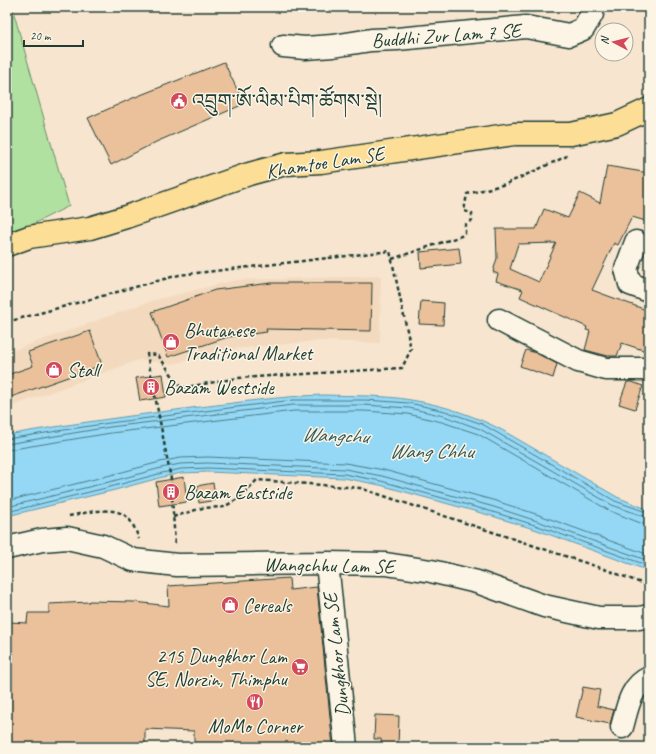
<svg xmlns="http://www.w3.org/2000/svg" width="656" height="754" viewBox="0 0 656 754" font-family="Caveat,'Noto Serif Tibetan',sans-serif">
  <rect width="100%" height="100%" fill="#f7e5cf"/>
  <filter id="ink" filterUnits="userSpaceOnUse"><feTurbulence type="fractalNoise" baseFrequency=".025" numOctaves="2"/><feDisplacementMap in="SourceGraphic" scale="8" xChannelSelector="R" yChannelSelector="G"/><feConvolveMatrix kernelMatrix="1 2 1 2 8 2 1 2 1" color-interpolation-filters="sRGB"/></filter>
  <g filter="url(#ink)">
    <!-- built -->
    <path fill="#f3dabf" d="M381,276l-1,67 -60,-2 -86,8 -62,15 -33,-4 -132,48v-54l7,-4 137,-49 85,-21z"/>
    <!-- green -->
    <path fill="#b1e1a0" stroke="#688f6a" d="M7,7h5l57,199 -62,31z"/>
    <!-- water -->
    <path fill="#94d8f6" stroke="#659aa8" d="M325,395c28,1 58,0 86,5 32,5 62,15 91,30l115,67 32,13v61l-112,-41 -45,-14 -112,-31 -36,-7 -136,-6 -27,1 -18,4 -48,13 -108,26v-81c61,-11 123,-19 184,-27 45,-5 89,-12 134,-13z"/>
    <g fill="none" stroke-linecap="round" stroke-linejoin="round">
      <!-- shore -->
      <path stroke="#4e7b82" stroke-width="1" d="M7,439l102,-16 184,-23h72l44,3 36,8 37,13 133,77 34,12
        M7,444l103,-17 183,-22h71l45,3 35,8 36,13 132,76 37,13
        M7,450l104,-17 183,-22h70l44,3 34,8 36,12 132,77 33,13h6
        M7,501l104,-26 49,-13 20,-4 28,-1 137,6 39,7 112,31 46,15 107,39
        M7,507l106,-26 48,-13 19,-4 28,-1 137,6 37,7 112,31 46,15 109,39
        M7,512l107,-26 48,-13 19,-4 27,-1 136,6 37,7 112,31 45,14 111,40"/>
    </g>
    <!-- building -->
    <path fill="#ebc19b" stroke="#1f3d34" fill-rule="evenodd" d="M224,62l20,42 -88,38 -45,23 -23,-47 45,-20z
      M607,166l42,7v49l-17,-5 -14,28 -4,-2 -22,47 57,21v41l-27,-9 -5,13h-9l-23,-6 5,-19 -4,-1 1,-3 -67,-30 3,-7 -27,-9 2,-7 -5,-2 4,-14 -1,-29h40l8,-20 24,9 12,-25 20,10zM556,243l-17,39 -29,-13 8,-25z
      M459,248l2,16 -40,4 -1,-16z
      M271,283h101l-1,48 -105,-2 1,3 -39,5 -60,20 -16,-45 63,-22z
      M421,301l23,2 -1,22 -24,-1z
      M90,331l12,34 -91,32 -4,-11v-11l26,-9 -5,-14z
      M526,350l10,3 21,11 -4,14 -33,-12z
      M163,374l3,23 -26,4 -4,-23z
      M627,382h5l11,4 -8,23 -16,-5z
      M184,477l3,25 -28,4 -3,-24z
      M213,483l3,17 -17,3 -2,-17z
      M289,578l1,12 27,-3 16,160h-139v-16l-49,-2v18h-138v-115l2,-10 18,1 1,-10h21v-9l40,-2v-1l46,1 34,4 -1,-20z
      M583,687l17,3 -3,16 17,4 -4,14 -34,-7z
      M375,715l24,1 -1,31h-17v-8h-7z"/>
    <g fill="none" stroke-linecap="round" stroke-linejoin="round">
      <defs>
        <path id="minor" d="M283,46l22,2 28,-2 38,-6 26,-1 129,-12 43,8 14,-6 9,-15 1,-7
          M636,242l-10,27 4,15 19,7
          M499,320l79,41 28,8h43
          M7,548l35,-8 25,-2 36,8 30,14 44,5 150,-2 59,1 45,7 46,11 67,24 55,12h40l10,-2
          M327,563l19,184
          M622,727c5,-17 8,-41 27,-49"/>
        <path id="major" d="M7,245l22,-8 61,-9 36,-11 123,-43 37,-10 35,-2 193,-28h57l46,-10 32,-15"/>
      </defs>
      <!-- minor casing -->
      <use href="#minor" stroke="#1f3d34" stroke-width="25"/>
      <!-- major casing -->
      <use href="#major" stroke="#1f3d34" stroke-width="25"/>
      <!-- path -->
      <path stroke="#1f3d34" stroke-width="2.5" stroke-dasharray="4 3" stroke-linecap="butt" d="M392,259l69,-23 4,-3v-8l7,-5v-7l-8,-2 3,-17 39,-10 61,-28
        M7,322l172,-47 211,-24 21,98 -9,19 -164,10 -57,10 -23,-33 -11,-1 24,125 4,66
        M69,516c16,-3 45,-11 58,1 6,6 9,14 12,22
        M173,517l29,-9 22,-1 15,-9 18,-18 103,8 247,82 42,16"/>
      <!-- minor -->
      <use href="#minor" stroke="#fcf5e5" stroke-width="22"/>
      <!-- major -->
      <use href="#major" stroke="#fdde96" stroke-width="22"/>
    </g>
  </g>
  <!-- icons -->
  <defs>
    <symbol id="civic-disc" viewBox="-11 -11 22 22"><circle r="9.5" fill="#d1495b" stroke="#fcf5e5"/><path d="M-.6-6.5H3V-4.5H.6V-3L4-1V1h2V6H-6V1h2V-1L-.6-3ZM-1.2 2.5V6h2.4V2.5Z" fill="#fff"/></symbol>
    <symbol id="shop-disc" viewBox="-11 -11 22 22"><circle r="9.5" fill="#d1495b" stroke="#fcf5e5"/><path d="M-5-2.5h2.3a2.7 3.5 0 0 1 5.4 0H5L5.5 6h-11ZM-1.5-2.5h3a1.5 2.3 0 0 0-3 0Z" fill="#fff"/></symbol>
    <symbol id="building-disc" viewBox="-11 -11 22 22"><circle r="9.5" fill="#d1495b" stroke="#fcf5e5"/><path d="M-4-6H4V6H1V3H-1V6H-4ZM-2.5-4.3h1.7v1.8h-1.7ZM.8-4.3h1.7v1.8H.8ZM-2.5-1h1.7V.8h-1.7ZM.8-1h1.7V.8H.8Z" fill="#fff"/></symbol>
    <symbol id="supermarket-disc" viewBox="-11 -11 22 22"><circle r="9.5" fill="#d1495b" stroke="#fcf5e5"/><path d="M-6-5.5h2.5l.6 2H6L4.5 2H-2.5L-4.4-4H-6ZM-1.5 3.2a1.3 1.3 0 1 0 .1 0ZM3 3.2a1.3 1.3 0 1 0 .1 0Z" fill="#fff"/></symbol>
    <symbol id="restaurant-disc" viewBox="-11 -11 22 22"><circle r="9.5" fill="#d1495b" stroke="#fcf5e5"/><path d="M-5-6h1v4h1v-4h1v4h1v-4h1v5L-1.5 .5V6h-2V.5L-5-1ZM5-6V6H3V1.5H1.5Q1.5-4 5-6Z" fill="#fff"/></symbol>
  </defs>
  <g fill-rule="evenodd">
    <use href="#civic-disc" x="169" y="91" width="20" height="20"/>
    <use href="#shop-disc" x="161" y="332" width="20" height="20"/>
    <use href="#shop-disc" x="44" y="360" width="20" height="20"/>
    <use href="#building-disc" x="141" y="377" width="20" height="20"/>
    <use href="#building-disc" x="161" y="482" width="20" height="20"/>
    <use href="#shop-disc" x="220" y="595" width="20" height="20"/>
    <use href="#supermarket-disc" x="290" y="657" width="20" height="20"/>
    <use href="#restaurant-disc" x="245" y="692" width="20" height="20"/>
  </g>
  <g text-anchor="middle" stroke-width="3" stroke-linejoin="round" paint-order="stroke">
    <!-- street labels -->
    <g font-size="20" fill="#1f3d34" stroke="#fcf5e5">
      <text transform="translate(446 35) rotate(-4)" y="7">Buddhi Zur Lam 7 SE</text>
      <text transform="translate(325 162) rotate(-9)" y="7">Khamtoe Lam SE</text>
      <text transform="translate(329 565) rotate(1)" y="7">Wangchhu Lam SE</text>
      <text transform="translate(336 655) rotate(-96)" y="7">Dungkhor Lam SE</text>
    </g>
    <!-- poi labels -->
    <g font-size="20" fill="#1f3d34" stroke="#fcf5e5" text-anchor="start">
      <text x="192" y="108">འབྲུག་ཨོ་ལིམ་པིག་ཚོགས་སྡེ།</text>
      <text x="184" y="337">Bhutanese<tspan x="184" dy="23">Traditional Market</tspan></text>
      <text x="67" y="377">Stall</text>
      <text x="164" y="394">Bazam Westside</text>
      <text x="184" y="499">Bazam Eastside</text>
      <text x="243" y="612">Cereals</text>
      <text x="287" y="663" text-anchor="end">215 Dungkhor Lam<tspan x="287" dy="23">SE, Norzin, Thimphu</tspan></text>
      <text x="255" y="733" text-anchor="middle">MoMo Corner</text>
    </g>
    <!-- water labels -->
    <g font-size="21" font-style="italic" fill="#365c5b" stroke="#fcf5e5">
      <text transform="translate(335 435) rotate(2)" y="7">Wangchu</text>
      <text x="431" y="458">Wang Chhu</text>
    </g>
  </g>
  <!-- margin -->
  <rect width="656" height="754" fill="none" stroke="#fcf5e5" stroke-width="24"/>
  <rect x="12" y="12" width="632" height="730" fill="none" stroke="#1f3d34" stroke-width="1.5" filter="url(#ink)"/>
  <!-- north arrow -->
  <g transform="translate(614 42) rotate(277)"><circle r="19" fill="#fcf5e5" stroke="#a4ab9e"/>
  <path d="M0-3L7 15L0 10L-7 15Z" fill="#d1495b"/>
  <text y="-6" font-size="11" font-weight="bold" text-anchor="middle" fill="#1f3d34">N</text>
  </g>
  <!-- scale -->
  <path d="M24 40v6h59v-6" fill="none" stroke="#1f3d34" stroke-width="2"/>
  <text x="30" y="40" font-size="12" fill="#1f3d34" stroke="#fcf5e5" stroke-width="3" paint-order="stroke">20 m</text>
</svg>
